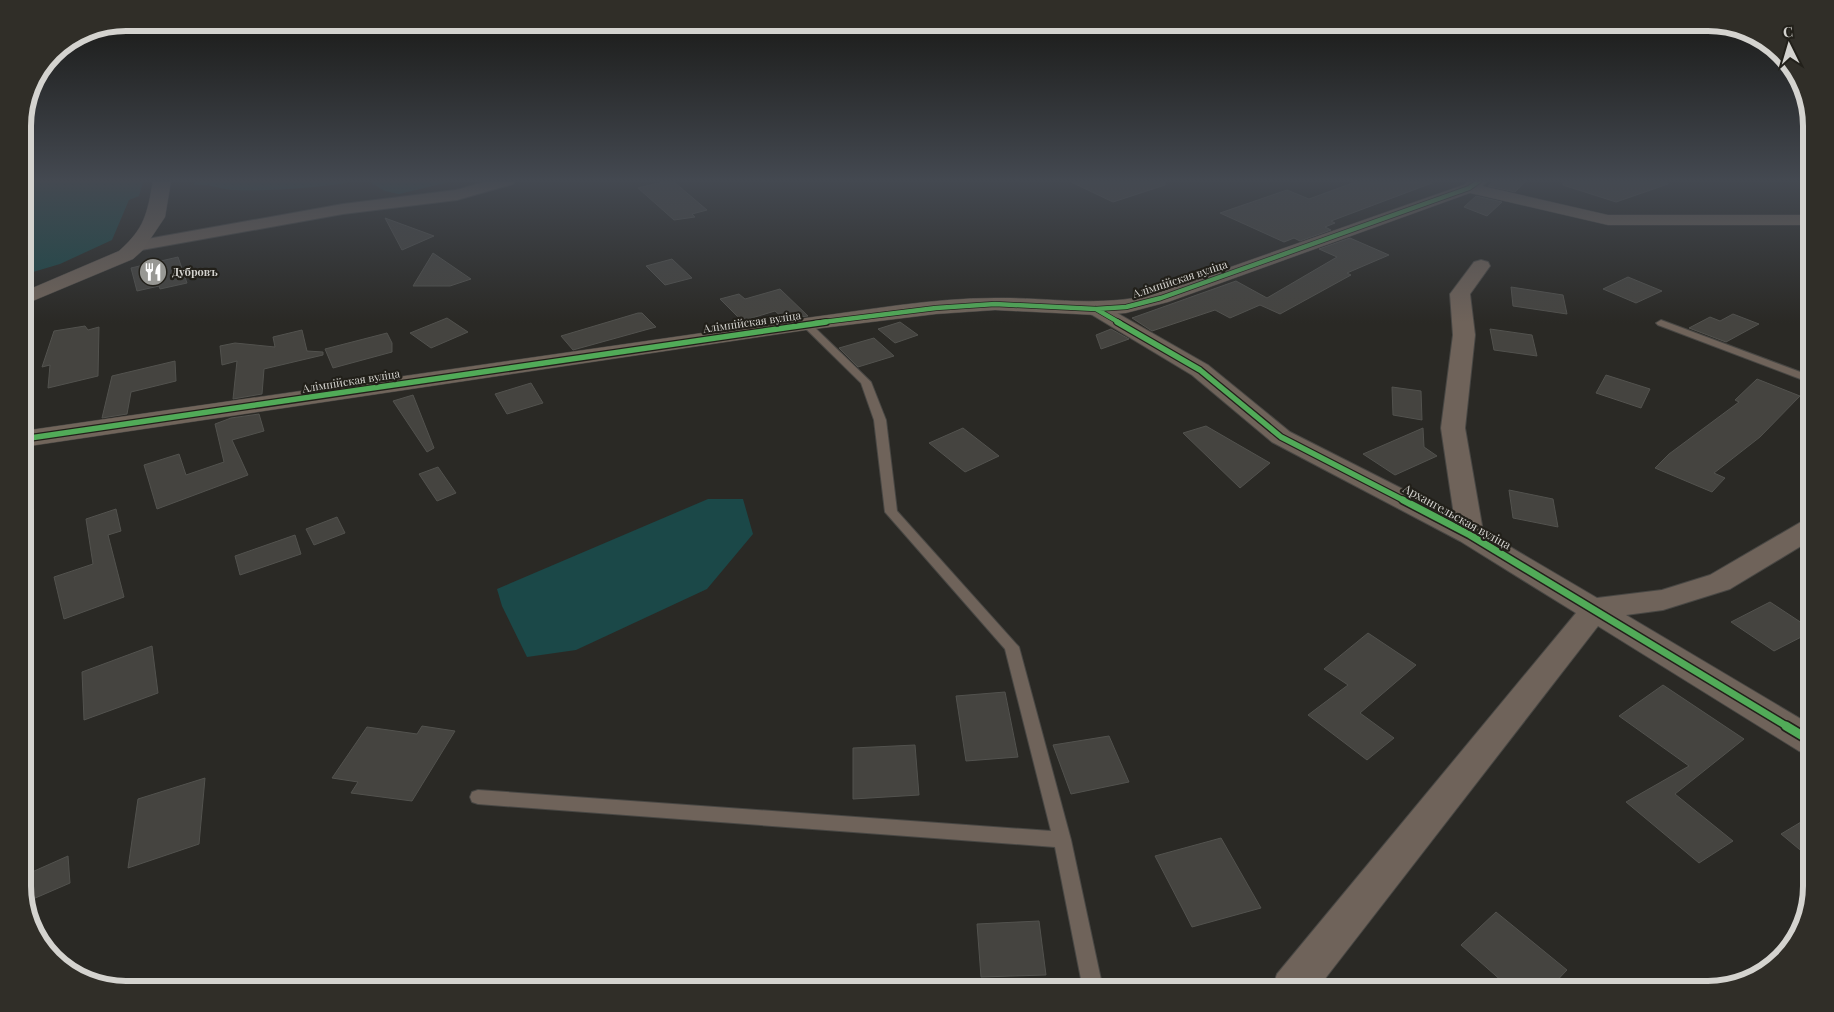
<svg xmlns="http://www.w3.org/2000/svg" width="1834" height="1012" viewBox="0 0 1834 1012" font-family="'Playfair Display',serif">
  <rect width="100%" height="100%" fill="#2a2925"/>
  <!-- water -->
  <path fill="#1b4848" d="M23,181h122l-2,1 -4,14 -10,4 -17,40 -52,24 -37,11z
    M195,181h163c-41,7 -80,10 -122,9 -14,0 -27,-7 -42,-5z
    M368,181h86l-55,13 -14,-3z
    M708,499h35l10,35 -46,55 -131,61 -49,7 -25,-51 -5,-17z"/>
  <!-- building -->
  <path fill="#454440" stroke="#52524e" d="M667,181l7,1 33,28 -15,4 3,3 -21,3 -36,-32z
    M1069,181h96v4l-52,17z
    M1358,181l74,2 -101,38 4,2 -10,4 6,3 -31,11 -6,-3 -10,4 -64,-29 67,-23 22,9z
    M1494,181h32l-11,11 -27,-6z
    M1563,181h104l1,3 -52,18 -53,-17z
    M1476,196l26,6 -15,14 -23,-9z
    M385,218l49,18 -32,14z
    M1350,238l39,17 -42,18 4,2 -71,39 -20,-9 -30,13 -15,-8 -63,21 -20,-13 104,-37 31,17 70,-41 -18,-8z
    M433,253l38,26 -21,7h-37z
    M178,257l9,26 -27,6 -1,-3 -22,5 -6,-23z
    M672,259l20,19 -27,7 -19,-19z
    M1628,277l34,14 -26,12 -33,-14z
    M1511,287l52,8 4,19 -54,-8z
    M780,289l28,27 -24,3 -9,-8 -33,10 -22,-22 19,-5 6,5z
    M638,313h4l14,14 -83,23 -12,-14z
    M1733,314l26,10 -33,18 -37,-14 21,-11 10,4z
    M447,318l21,14 -37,16 -21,-15z
    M900,322l18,13 -23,8 -17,-14z
    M85,326l3,4 11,-3 -1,49 -50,12 2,-23 -8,2 12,-36z
    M1111,329l18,10 -28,10 -5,-14z
    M1490,329l42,6 5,21 -43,-6z
    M302,330l5,21 16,1v3l-59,14 -2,25 -29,5 4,-38 -15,4 -2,-19 15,-3 40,4 -2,-10z
    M387,333l5,10v9l-59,16 -8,-19z
    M874,338l20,18 -36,11 -19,-19z
    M175,361l1,20 -45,11 -4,22 -25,4 10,-42z
    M1606,375l44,14 -9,19 -45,-15z
    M1757,379l43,17 -40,41 -46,36 11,5 -13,14 -57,-24 14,-14 70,-52 -4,-2z
    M531,383l12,20 -36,11 -12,-20z
    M1392,387l29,4 1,29 -29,-5z
    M413,395l21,53 -7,4 -34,-51z
    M259,414l5,17 -32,9 16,35 -91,34 -13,-44 35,-11 7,21 38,-13 -9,-38 16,-6z
    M1206,426l64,37 -30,25 -57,-55z
    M963,428l36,28 -34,16 -36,-29z
    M1423,428l1,19 13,9 -42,19 -32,-21z
    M438,467l18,26 -19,8 -18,-27z
    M1509,490l44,9 5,28 -45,-9z
    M116,509l5,22 -13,4 16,62 -60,22 -10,-42 39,-13 -7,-45z
    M337,517l8,16 -31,12 -8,-16z
    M295,535l6,19 -61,21 -5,-19z
    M1770,602l41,27v3l-37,19 -43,-29z
    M1368,633l48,32 -56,48 34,25 -27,22 -59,-45 40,-30 -24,-16z
    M152,646l6,47 -74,27 -2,-48z
    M1663,685l81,54 -69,55 58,47 -34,22 -73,-61 63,-36 -70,-50z
    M1005,692l13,65 -52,4 -10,-65z
    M422,726l33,5 -43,70 -61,-8 7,-11 -26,-4 35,-51 50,7z
    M1109,736l20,46 -58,12 -18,-49z
    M915,745l4,50 -66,4v-51z
    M205,778l-6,66 -71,24 10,-69z
    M1811,816v43l-30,-25z
    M1221,838l40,70 -69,19 -37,-71z
    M68,856l2,27 -37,16 -1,-27z
    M1496,912l71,58 -19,20h-36l-51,-45z
    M1039,921l7,54 -65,2 -4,-53z"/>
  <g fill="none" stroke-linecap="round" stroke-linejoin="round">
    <defs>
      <path id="lane" d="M1661,320l150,56v7l-153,-58 -2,-2z
        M806,321l3,1 62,60 15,38 11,91 122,136 52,193 32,149h-20l-28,-142 -577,-43 -6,-2 -2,-5 2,-5 6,-2 573,41 -46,-182 -120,-137 -11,-92 -13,-37 -58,-57v-4z"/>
      <path id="street" d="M488,181h27l-2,3 -56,16 -114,14 -207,37 -6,-1 -3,-4 3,-4 6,-1 207,-37 113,-14z
        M1468,181h19c-6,8 -14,13 -24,11l-2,-4z
        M1481,260l7,2 2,4 -20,28 5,41 -10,93 18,103 114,67 65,-8 48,-15 91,-53 10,-3v21l-81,49 -67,21 -37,5 185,110v30l-12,-4 -201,-125 -281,363h-45l5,-15 299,-361 -116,-72 -188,-99 -80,-67 -103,-62 -3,-4 3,-4 7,-2 7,2 105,60 82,67 164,83 -13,-87 12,-93 -3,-41 24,-32z"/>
      <path id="secondary" d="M153,181h18l-6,36 -22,33 -10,9 -110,46v-13l96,-41c26,-23 28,-37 34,-70z
        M1469,183l139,32h203v10h-203l-138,-32 -302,109 -42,11 -30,2 -101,-5 -59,4 -130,16 -783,117v-16l783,-113c62,-8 126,-20 189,-20 56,-1 102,10 159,-4z"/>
    </defs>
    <!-- lane casing -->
    <use href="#lane" stroke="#484744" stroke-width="2"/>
    <!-- street casing -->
    <use href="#street" stroke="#484744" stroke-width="2"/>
    <!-- secondary casing -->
    <use href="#secondary" stroke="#484744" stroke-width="1"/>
    <!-- lane -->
    <use href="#lane" fill="#6f635a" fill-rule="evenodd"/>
    <!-- street -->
    <use href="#street" fill="#6f635a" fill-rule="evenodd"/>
    <!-- secondary -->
    <use href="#secondary" fill="#71655b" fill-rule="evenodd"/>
    <defs>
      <path id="cycleway-far3" d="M1096,309l24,14
        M815,323l121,-15 59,-4 101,5 30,-2 35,-9 308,-110 10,-7"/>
      <path id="cycleway-far2" d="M1117,322l83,48 81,67 124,64
        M23,439l803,-117"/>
      <path id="cycleway-far1" d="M1403,500l67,35 318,192"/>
      <path id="cycleway" d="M1786,726l25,15"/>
    </defs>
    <!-- cycleway-far3 casing -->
    <use href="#cycleway-far3" stroke="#22201a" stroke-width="6"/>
    <!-- cycleway-far2 casing -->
    <use href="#cycleway-far2" stroke="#22201a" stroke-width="8"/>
    <!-- cycleway-far1 casing -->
    <use href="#cycleway-far1" stroke="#22201a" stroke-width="10"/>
    <!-- cycleway casing -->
    <use href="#cycleway" stroke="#22201a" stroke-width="12"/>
    <!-- cycleway-far3 -->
    <use href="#cycleway-far3" stroke="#51ab58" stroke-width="4.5"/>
    <!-- cycleway-far2 -->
    <use href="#cycleway-far2" stroke="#51ab58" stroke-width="5.5"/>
    <!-- cycleway-far1 -->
    <use href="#cycleway-far1" stroke="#51ab58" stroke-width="7"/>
    <!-- cycleway -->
    <use href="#cycleway" stroke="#51ab58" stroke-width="9"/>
  </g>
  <!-- sky -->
  <linearGradient id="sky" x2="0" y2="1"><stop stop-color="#171714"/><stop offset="0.56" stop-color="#444951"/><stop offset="1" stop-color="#444951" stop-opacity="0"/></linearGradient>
  <rect width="1834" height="323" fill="url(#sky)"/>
  <!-- icons -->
  <defs>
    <symbol id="restaurant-disc" viewBox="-11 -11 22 22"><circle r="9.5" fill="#989894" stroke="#22201a"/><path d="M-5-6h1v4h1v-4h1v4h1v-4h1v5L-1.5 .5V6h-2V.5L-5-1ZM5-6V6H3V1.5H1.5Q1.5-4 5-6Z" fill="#fff"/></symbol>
  </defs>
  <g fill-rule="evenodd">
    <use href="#restaurant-disc" x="137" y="256" width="32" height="32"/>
  </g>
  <g text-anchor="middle" stroke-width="4.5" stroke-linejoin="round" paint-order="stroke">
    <!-- far-poi labels -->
    <g font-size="11" font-weight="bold" fill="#d4d3cf" stroke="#22201a" text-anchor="start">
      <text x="172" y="276">Дубровъ</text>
    </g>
    <!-- far-street labels -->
    <g font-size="11" fill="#d4d3cf" stroke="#22201a">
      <text transform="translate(1180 279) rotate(-18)" y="4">Алімпійская вуліца</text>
      <text transform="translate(752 322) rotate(-8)" y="4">Алімпійская вуліца</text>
      <text transform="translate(351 381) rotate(-9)" y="4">Алімпійская вуліца</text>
    </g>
    <!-- street labels -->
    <g font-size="12" fill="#d4d3cf" stroke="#22201a">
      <text transform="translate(1457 517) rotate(29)" y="4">Архангельская вуліца</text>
    </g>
  </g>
  <!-- crop -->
  <path d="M0 0H1834V1012H0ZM126 31H1708A95 95 0 0 1 1803 126V886A95 95 0 0 1 1708 981H126A95 95 0 0 1 31 886V126A95 95 0 0 1 126 31Z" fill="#302e28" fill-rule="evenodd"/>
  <path fill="none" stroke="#d4d3cf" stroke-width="6" d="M126 31H1708A95 95 0 0 1 1803 126V886A95 95 0 0 1 1708 981H126A95 95 0 0 1 31 886V126A95 95 0 0 1 126 31Z"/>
  <!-- north arrow -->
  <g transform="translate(1789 45) rotate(355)" stroke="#22201a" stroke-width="4" paint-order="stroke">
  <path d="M0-4L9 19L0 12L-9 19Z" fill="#d4d3cf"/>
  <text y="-8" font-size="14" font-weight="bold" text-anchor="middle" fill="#d4d3cf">С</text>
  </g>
</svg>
